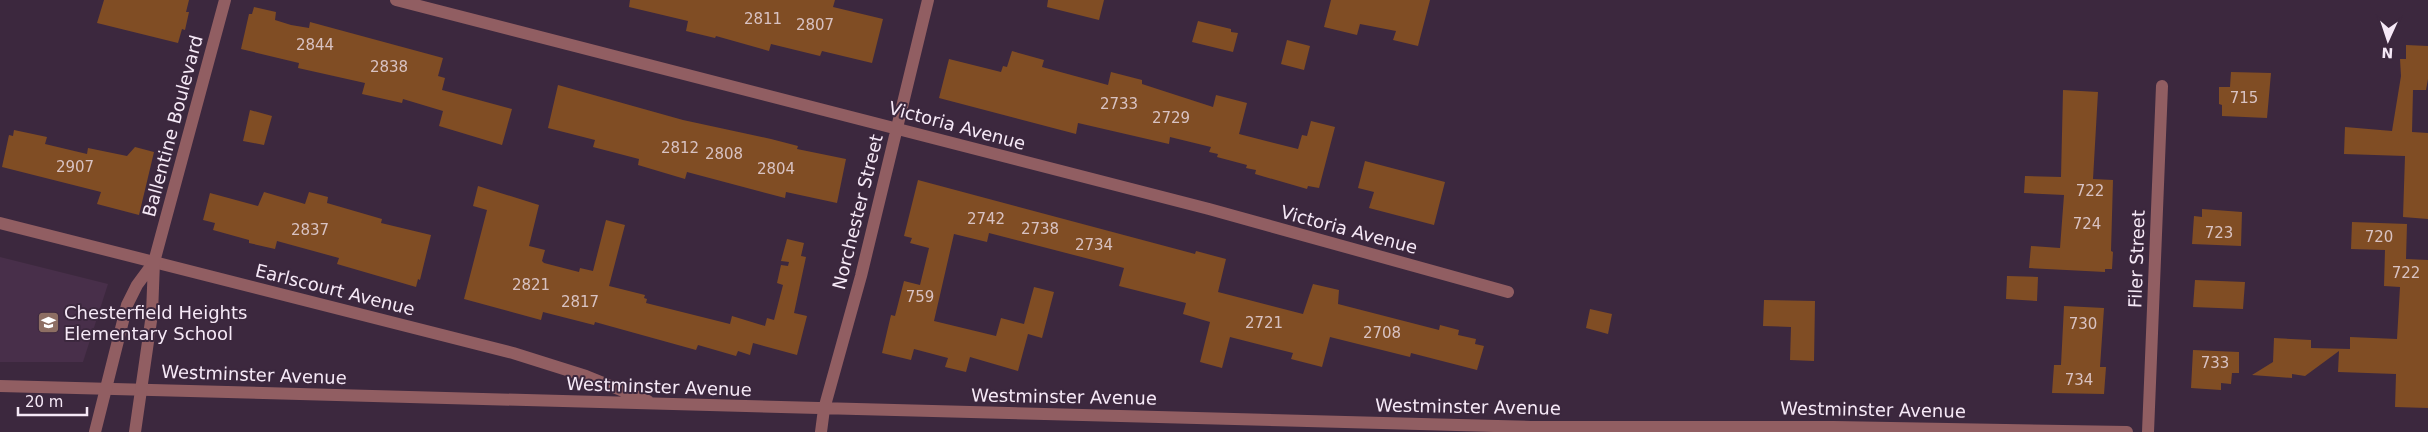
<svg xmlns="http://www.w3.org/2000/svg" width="2428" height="432" viewBox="0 0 2428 432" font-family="'DejaVu Sans',sans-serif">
  <rect width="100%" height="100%" fill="#3c283e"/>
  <!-- built -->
  <path fill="#482f4a" d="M0,257l108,27 -25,78h-83z"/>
  <!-- building -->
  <path fill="#804d24" d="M104,0h85l-3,12h3l-4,18 -3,-1 -4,14 -81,-20z
    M630,0h205l-2,7 50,12 -11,44 -50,-12 -2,5 -49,-12 -2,7 -53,-15 -1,2 -29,-7 2,-10 -59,-14z
    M1048,0h56l-5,20 -52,-13z
    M1331,0h99l-12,46 -25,-6 3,-9 -36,-7 -3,11 -33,-8z
    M254,7l22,5 -1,8 16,5 18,3 1,-6 133,36 -5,18 7,2 -3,12 70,19 -10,36 -63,-19 4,-15 -40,-12 -1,4 -40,-9 3,-11 -67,-15 1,-5 -58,-14 8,-35h3z
    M1198,21l33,8v3l7,1 -5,19 -41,-10z
    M1287,40l23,6 -6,24 -23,-6z
    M2406,45l22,1v33l-2,11h-13l-1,42 16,1v86l-25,-2 2,-61 -61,-2 1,-27 47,4 9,-55 -1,-17h6z
    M1012,51l32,9 -2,7 66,18 3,-13 31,8v4l71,23 3,-12 31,8 -8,31 59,15 4,-14 5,1 4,-15 24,6 -16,61 -11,-2 -1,3 -52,-15 1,-4 -10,-2 1,-3 -30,-8 1,-3 -9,-2 2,-5 -41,-10 -1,7 -91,-21 -2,11 -137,-36 10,-39 52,13 2,-6 4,1z
    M2231,72l40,1 -4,45 -45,-2v-11l-3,-1v-17h11z
    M558,85l125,35 88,19 27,7 -1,3 49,10 -9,44 -51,-11 -1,6 -98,-26 -2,7 -47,-14 1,-6 -46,-12 2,-7 -47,-12z
    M2063,90l35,2 -5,87 20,1 -2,71 2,1 -1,17h-7v3l-76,-4 2,-22 29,2 4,-53 -40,-2 1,-17 36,1z
    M250,110l22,6 -8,29 -21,-4z
    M14,130l33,7 -2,7 42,10 1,-6 39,8 8,-9 19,5 -15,63 -42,-11 4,-12 -99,-25 7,-32 4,1z
    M1365,161l80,21 -11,43 -65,-17 5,-16 -16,-4z
    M918,180l277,74 1,-3 30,8 -8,33 85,22 10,-30 26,6 -1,14 101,26 1,-5 19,5 -1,5 18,4 -1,5 9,2 -7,24 -66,-17 -1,4 -80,-20 -8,30 -31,-8 2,-6 -63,-16 -8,31 -22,-6 10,-40 -27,-8 3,-11 -67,-17 5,-18 -135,-35 -2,9 -33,-8 -20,87 62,15 5,-18 23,6 10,-37 20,5 -12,46 -14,-4 -10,37 -48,-14 -4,15 -21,-5 3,-9 -34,-9 -3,11 -29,-7 9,-38 4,1 9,-35 16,4 9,-37 -19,-5 2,-5 -8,-2z
    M478,186l61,19 -10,41 16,4 -3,11 2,2 35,9 1,-4 13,3 13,-51 19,5 -16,61 36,9 -1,3 3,1 -1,4 84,21 2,-8 33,10 2,-8 7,2 9,-35 -6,-2 4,-18 7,1 1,-4 -8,-1 6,-22 17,4 -3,13 5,1 -12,56 13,3 -10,39 -44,-12 -3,12 -12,-4 -2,5 -38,-11 -2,5 -101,-28 -1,3 -51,-13 -2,8 -77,-21 23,-89 -14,-4z
    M264,192l41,12 4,-12 19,5 -1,6 55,16 -1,4 50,12 -11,45 -2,-1 -2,8 -79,-23 2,-6 -62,-17 -2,8 -26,-6v-3l-36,-10 2,-7 -12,-3 7,-27 48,13z
    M2202,209l40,3 -1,34 -49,-2 2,-28 8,1z
    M2352,222l55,2 -1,35 22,1v148l-33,-1 1,-33 -58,-2 1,-21 -34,25 -13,-2v4l-40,-3 21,-13 1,-24 37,2v8l39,1v-12l47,2 3,-52 -16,-1 1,-36 -34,-1z
    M2007,276l31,1 -1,24 -31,-2z
    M2195,280l50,2 -2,27 -50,-2z
    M1764,300l51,1 -1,60 -24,-1 1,-33 -28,-1z
    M2064,306l40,2 -4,59h6l-2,27 -52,-1 2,-28h7z
    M1590,309l22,5 -4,20 -22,-6z
    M2193,350l46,2v21h-7l-1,11 -10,-1v7l-30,-2z"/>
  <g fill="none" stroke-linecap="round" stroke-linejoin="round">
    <!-- minor -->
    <path stroke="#915e62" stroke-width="12" d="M396,0l813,209 299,83
      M0,223l513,130 73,23 62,25
      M0,386l1531,41h303l293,5
      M821,432l3,-23 37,-133 67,-276
      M2148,432l14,-346"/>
    <!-- tertiary -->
    <path stroke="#915e62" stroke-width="12" d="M95,432l32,-127 10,-20 17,-23
      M135,432l17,-118 2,-52 71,-262"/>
  </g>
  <!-- icons -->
  <defs>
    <symbol id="school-square" viewBox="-11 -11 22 22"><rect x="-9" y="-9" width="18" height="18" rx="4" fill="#8d6e63" stroke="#3c283e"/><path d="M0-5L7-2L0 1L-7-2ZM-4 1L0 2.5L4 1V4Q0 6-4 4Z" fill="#fff"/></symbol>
  </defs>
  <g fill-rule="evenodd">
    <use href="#school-square" x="36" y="310" width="25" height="25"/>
  </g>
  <g text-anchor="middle" stroke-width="4" stroke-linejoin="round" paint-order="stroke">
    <!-- number labels -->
    <g font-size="15" fill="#d8c2c2">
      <text x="763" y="24">2811</text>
      <text x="815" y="30">2807</text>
      <text x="315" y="50">2844</text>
      <text x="389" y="72">2838</text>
      <text x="2244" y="103">715</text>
      <text x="1119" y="109">2733</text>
      <text x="1171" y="123">2729</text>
      <text x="680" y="153">2812</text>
      <text x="724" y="159">2808</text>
      <text x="75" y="172">2907</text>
      <text x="776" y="174">2804</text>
      <text x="2090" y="196">722</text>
      <text x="986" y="224">2742</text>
      <text x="2087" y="229">724</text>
      <text x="1040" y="234">2738</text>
      <text x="310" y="235">2837</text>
      <text x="2219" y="238">723</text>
      <text x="2379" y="242">720</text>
      <text x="1094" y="250">2734</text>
      <text x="2406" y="278">722</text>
      <text x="531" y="290">2821</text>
      <text x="920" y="302">759</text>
      <text x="580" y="307">2817</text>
      <text x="1264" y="328">2721</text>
      <text x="2083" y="329">730</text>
      <text x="1382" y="338">2708</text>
      <text x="2215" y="368">733</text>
      <text x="2079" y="385">734</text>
    </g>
    <!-- street labels -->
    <g font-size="18" fill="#f6e9f7" stroke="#3c283e">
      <text transform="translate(173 126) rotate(-75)" y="6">Ballentine Boulevard</text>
      <text transform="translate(957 126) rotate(15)" y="6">Victoria Avenue</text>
      <text transform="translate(858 212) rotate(-76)" y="6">Norchester Street</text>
      <text transform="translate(1349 230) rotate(15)" y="6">Victoria Avenue</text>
      <text transform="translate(2137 259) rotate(-88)" y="6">Filer Street</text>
      <text transform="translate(335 290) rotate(14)" y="6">Earlscourt Avenue</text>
      <text transform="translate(254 375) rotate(2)" y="6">Westminster Avenue</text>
      <text transform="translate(659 387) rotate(2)" y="6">Westminster Avenue</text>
      <text transform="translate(1064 397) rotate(1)" y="6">Westminster Avenue</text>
      <text transform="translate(1468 407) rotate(1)" y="6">Westminster Avenue</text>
      <text transform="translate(1873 410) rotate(1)" y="6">Westminster Avenue</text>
    </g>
    <!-- poi labels -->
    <g font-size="18" fill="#f6e9f7" stroke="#3c283e" text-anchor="start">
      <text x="64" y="319">Chesterfield Heights<tspan x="64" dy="21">Elementary School</tspan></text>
    </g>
  </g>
  <!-- north arrow -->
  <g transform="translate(2388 40) rotate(183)" stroke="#3c283e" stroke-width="4" paint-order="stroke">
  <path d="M0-4L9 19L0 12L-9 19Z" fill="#f6e9f7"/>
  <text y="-8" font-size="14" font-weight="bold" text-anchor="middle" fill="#f6e9f7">N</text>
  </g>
  <!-- scale -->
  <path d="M18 407v8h69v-8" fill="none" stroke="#f6e9f7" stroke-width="2.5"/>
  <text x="25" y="407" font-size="15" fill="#f6e9f7" stroke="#3c283e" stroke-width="4" paint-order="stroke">20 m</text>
</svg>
